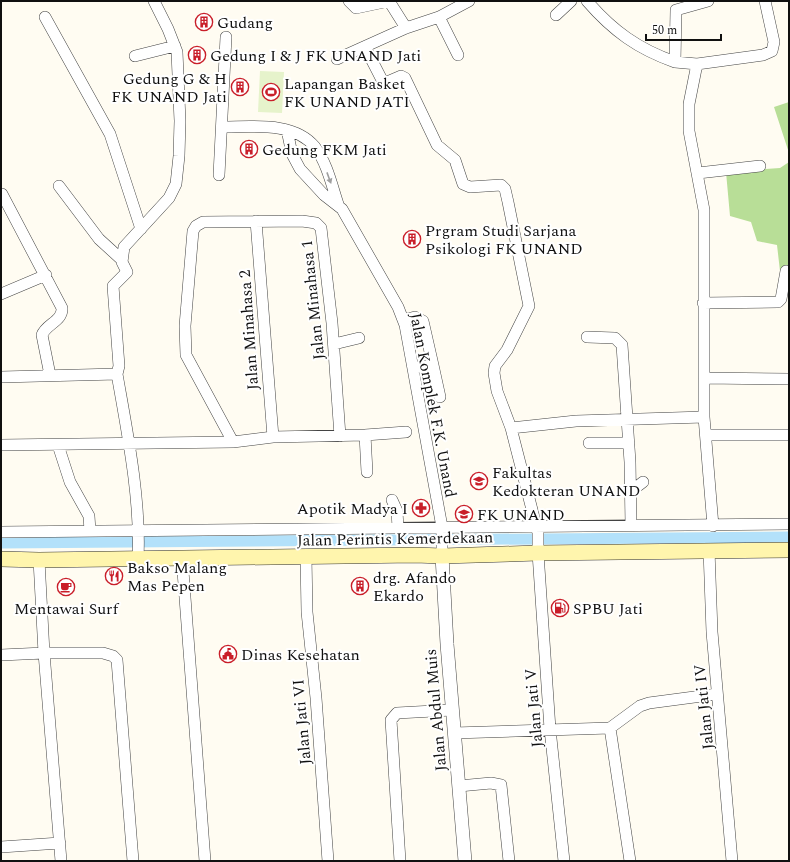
<svg xmlns="http://www.w3.org/2000/svg" width="790" height="862" viewBox="0 0 790 862" font-family="Spectral,serif">
  <rect width="100%" height="100%" fill="#fffcf2"/>
  <!-- forest -->
  <path fill="#b8de97" d="M789,102v51l-15,-46z
    M789,162v106l-9,3 -3,-26 -20,-4 -6,-19 -21,-6 -4,-44 54,-4z"/>
  <!-- pitch -->
  <path fill="#e6f3cb" d="M260,71l24,1 -2,41 -24,-1z"/>
  <g fill="none" stroke-linecap="round" stroke-linejoin="round">
    <!-- canal -->
    <path stroke="#b3e1fa" stroke-width="11" d="M1,543l788,-6"/>
    <defs>
      <path id="minor" d="M349,1l7,7 33,-7
        M389,1l17,27
        M587,1c26,30 51,48 88,61
        M708,1l-32,9 -1,52 22,2 66,-9 9,-4 2,-9 -9,-41
        M556,15l15,-14
        M45,17l65,117 31,95
        M439,17l19,38
        M365,47l18,35h4l14,-6 4,2 32,67 18,15 8,24 7,3 31,-2 4,4 3,13 21,104 -22,44 -12,16 -1,7 3,18 14,37 27,105v20l12,176 14,132
        M135,56l40,-10
        M337,59l69,-31 33,-11 30,-16
        M697,64l-8,40v27l15,79v207l9,109
        M222,127c30,0 72,-6 93,20 12,16 17,39 23,57
        M287,130l5,24 8,15 24,26 18,14 56,98 7,18 37,202v29
        M698,173l62,-7
        M219,175l7,-138
        M59,186l40,53 23,21
        M2,194l60,114c1,13 -16,16 -20,27l8,40
        M256,221l17,216
        M1,294l45,-19
        M703,303l75,-1 3,-3 5,-28
        M403,320l12,-3 8,4 10,44 -19,3
        M587,337l28,1 7,7 8,117 1,63
        M334,344l25,-6
        M433,365l7,32
        M1,377l116,-3
        M704,378l85,1
        M511,428l65,-7 128,-4
        M365,435l2,37
        M706,435h83
        M233,442l-47,-87 -1,-29 8,-95 3,-5 7,-4 99,-1 14,2 5,5 11,95 8,113
        M589,443h40
        M1,445l232,-3 40,-5 92,-2 41,-3
        M58,445l12,37 19,34 1,15
        M630,492l13,-10
        M392,500l5,11 1,17
        M1,532l788,-8
        M709,550l3,82 20,229
        M306,557l1,55 9,86 12,163
        M138,558c3,-58 -11,-127 -21,-184l2,-8 -6,-80 14,-14 -5,-10 2,-15 45,-49 7,-14 3,-28 1,-35 -3,-69 -9,-23 -14,-28
        M182,558l23,303
        M39,560l5,93 17,208
        M1,655l43,-2h59l10,3 4,4 16,201
        M610,728l20,133
        M454,733l156,-5 30,-22 9,-3 68,-9
        M459,786l32,-3 10,2 8,76
        M1,847l59,-4
        M400,861l-9,-141 6,-7 55,-3"/>
      <path id="tertiary" d="M442,556l5,88 18,217"/>
      <path id="secondary" d="M1,559l38,1 376,-5 27,1 96,-3 251,-3"/>
    </defs>
    <!-- minor casing -->
    <use href="#minor" stroke="#434343" stroke-width="12"/>
    <!-- tertiary casing -->
    <use href="#tertiary" stroke="#434343" stroke-width="14"/>
    <!-- secondary casing -->
    <use href="#secondary" stroke="#323232" stroke-width="16"/>
    <!-- minor -->
    <use href="#minor" stroke="#fff" stroke-width="11"/>
    <!-- tertiary -->
    <use href="#tertiary" stroke="#fff" stroke-width="13"/>
    <!-- secondary -->
    <use href="#secondary" stroke="#fff5ad" stroke-width="15"/>
  </g>
  <!-- one-way arrows -->
  <defs><path id="oneway-solid" d="M-6-.8H1V-3.2L6.5 0L1 3.2V.8H-6Z"/></defs>
  <use fill="#9f9f9f" href="#oneway-solid" transform="translate(329 178) rotate(70)"/>
  <!-- icons -->
  <defs>
    <symbol id="building-ring" viewBox="-11 -11 22 22"><circle r="9.5" fill="#fff" stroke="#c91e29" stroke-width="1.5"/><path d="M-4-6H4V6H1V3H-1V6H-4ZM-2.5-4.3h1.7v1.8h-1.7ZM.8-4.3h1.7v1.8H.8ZM-2.5-1h1.7V.8h-1.7ZM.8-1h1.7V.8H.8Z" fill="#c91e29"/></symbol>
    <symbol id="stadium-ring" viewBox="-11 -11 22 22"><circle r="9.5" fill="#fff" stroke="#c91e29" stroke-width="1.5"/><path d="M0-5a6.5 5 0 1 0 0 10a6.5 5 0 1 0 0-10ZM-3.5-1.8h7v3.6h-7Z" fill="#c91e29"/></symbol>
    <symbol id="university-ring" viewBox="-11 -11 22 22"><circle r="9.5" fill="#fff" stroke="#c91e29" stroke-width="1.5"/><path d="M0-5L7-2L0 1L-7-2ZM-4 1L0 2.5L4 1V4Q0 6-4 4Z" fill="#c91e29"/></symbol>
    <symbol id="pharmacy-ring" viewBox="-11 -11 22 22"><circle r="9.5" fill="#fff" stroke="#c91e29" stroke-width="1.5"/><path d="M-2-6h4v4h4v4h-4v4h-4v-4h-4v-4h4Z" fill="#c91e29"/></symbol>
    <symbol id="restaurant-ring" viewBox="-11 -11 22 22"><circle r="9.5" fill="#fff" stroke="#c91e29" stroke-width="1.5"/><path d="M-5-6h1v4h1v-4h1v4h1v-4h1v5L-1.5 .5V6h-2V.5L-5-1ZM5-6V6H3V1.5H1.5Q1.5-4 5-6Z" fill="#c91e29"/></symbol>
    <symbol id="cafe-ring" viewBox="-11 -11 22 22"><circle r="9.5" fill="#fff" stroke="#c91e29" stroke-width="1.5"/><path d="M-5.5-4.5H6V0H3Q3 3.5 0 3.5H-2.5Q-5.5 3.5-5.5 0ZM3-3.2v2h1.7v-2ZM-6 4.5H4V6H-6Z" fill="#c91e29"/></symbol>
    <symbol id="fuel-ring" viewBox="-11 -11 22 22"><circle r="9.5" fill="#fff" stroke="#c91e29" stroke-width="1.5"/><path d="M-5.5-6h7V0h2V4h1.3V-2.5L3-4.5l.8-.8L6-3V5H2.5V1h-1V6h-7ZM-4.2-4.7v3.2H.2V-4.7Z" fill="#c91e29"/></symbol>
    <symbol id="civic-ring" viewBox="-11 -11 22 22"><circle r="9.5" fill="#fff" stroke="#c91e29" stroke-width="1.5"/><path d="M-.6-6.5H3V-4.5H.6V-3L4-1V1h2V6H-6V1h2V-1L-.6-3ZM-1.2 2.5V6h2.4V2.5Z" fill="#c91e29"/></symbol>
  </defs>
  <g fill-rule="evenodd">
    <use href="#building-ring" x="194" y="12" width="20" height="20"/>
    <use href="#building-ring" x="187" y="45" width="20" height="20"/>
    <use href="#building-ring" x="230" y="77" width="20" height="20"/>
    <use href="#stadium-ring" x="261" y="82" width="20" height="20"/>
    <use href="#building-ring" x="239" y="139" width="20" height="20"/>
    <use href="#building-ring" x="402" y="229" width="20" height="20"/>
    <use href="#university-ring" x="469" y="471" width="20" height="20"/>
    <use href="#pharmacy-ring" x="411" y="498" width="20" height="20"/>
    <use href="#university-ring" x="454" y="504" width="20" height="20"/>
    <use href="#restaurant-ring" x="104" y="566" width="20" height="20"/>
    <use href="#building-ring" x="350" y="576" width="20" height="20"/>
    <use href="#cafe-ring" x="56" y="577" width="20" height="20"/>
    <use href="#fuel-ring" x="550" y="598" width="20" height="20"/>
    <use href="#civic-ring" x="218" y="644" width="20" height="20"/>
  </g>
  <g text-anchor="middle" stroke-width="4" stroke-linejoin="round" paint-order="stroke">
    <!-- poi labels -->
    <g font-size="16" fill="#101010" stroke="#fff" text-anchor="start">
      <text x="217" y="28">Gudang</text>
      <text x="210" y="61">Gedung I &amp; J FK UNAND Jati</text>
      <text x="227" y="84" text-anchor="end">Gedung G &amp; H<tspan x="227" dy="18">FK UNAND Jati</tspan></text>
      <text x="284" y="89">Lapangan Basket<tspan x="284" dy="18">FK UNAND JATI</tspan></text>
      <text x="262" y="155">Gedung FKM Jati</text>
      <text x="425" y="236">Prgram Studi Sarjana<tspan x="425" dy="18">Psikologi FK UNAND</tspan></text>
      <text x="492" y="478">Fakultas<tspan x="492" dy="18">Kedokteran UNAND</tspan></text>
      <text x="408" y="514" text-anchor="end">Apotik Madya I</text>
      <text x="477" y="520">FK UNAND</text>
      <text x="127" y="573">Bakso Malang<tspan x="127" dy="18">Mas Pepen</tspan></text>
      <text x="373" y="583">drg. Afando<tspan x="373" dy="18">Ekardo</tspan></text>
      <text x="66" y="614" text-anchor="middle">Mentawai Surf</text>
      <text x="573" y="614">SPBU Jati</text>
      <text x="241" y="660">Dinas Kesehatan</text>
    </g>
    <!-- street labels -->
    <g font-size="16" fill="#101010" stroke="#fff">
      <text transform="translate(312 300) rotate(-96)" y="6">Jalan Minahasa 1</text>
      <text transform="translate(248 330) rotate(-94)" y="6">Jalan Minahasa 2</text>
      <text transform="translate(434 405) rotate(79)" y="6">Jalan Komplek F.K. Unand</text>
      <text transform="translate(395 538) rotate(-1)" y="6">Jalan Perintis Kemerdekaan</text>
      <text transform="translate(703 707) rotate(-96)" y="6">Jalan Jati IV</text>
      <text transform="translate(533 708) rotate(-95)" y="6">Jalan Jati V</text>
      <text transform="translate(435 710) rotate(-95)" y="6">Jalan Abdul Muis</text>
      <text transform="translate(301 722) rotate(-95)" y="6">Jalan Jati VI</text>
    </g>
  </g>
  <!-- border -->
  <rect width="790" height="862" fill="none" stroke="#101010" stroke-width="4"/>
  <!-- scale -->
  <path d="M646 34v6h75v-6" fill="none" stroke="#101010" stroke-width="2"/>
  <text x="652" y="34" font-size="12" fill="#101010" stroke="#ffffff" stroke-width="3" paint-order="stroke">50 m</text>
</svg>
